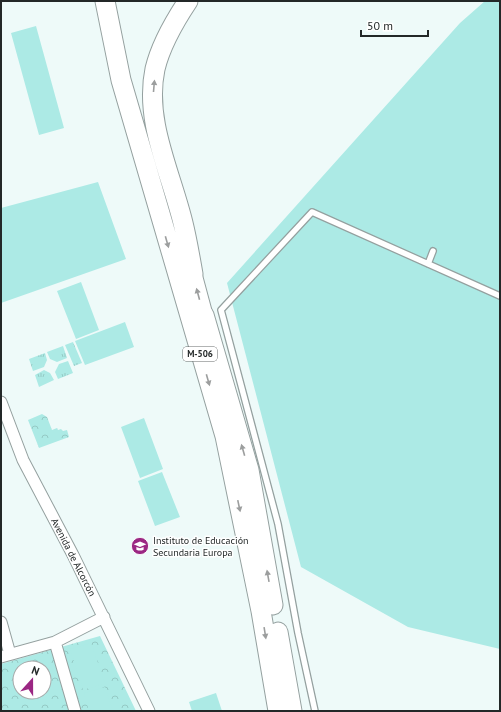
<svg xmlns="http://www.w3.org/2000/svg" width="501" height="712" viewBox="0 0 501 712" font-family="'PT Sans',sans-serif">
  <defs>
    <pattern id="grass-tufts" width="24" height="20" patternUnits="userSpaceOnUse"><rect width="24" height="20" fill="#aceae5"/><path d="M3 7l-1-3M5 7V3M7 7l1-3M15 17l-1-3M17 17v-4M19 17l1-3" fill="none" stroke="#94c9c4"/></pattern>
    <pattern id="park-crowns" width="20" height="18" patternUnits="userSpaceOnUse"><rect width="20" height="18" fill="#aceae5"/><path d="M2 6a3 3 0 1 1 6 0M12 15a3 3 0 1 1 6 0" fill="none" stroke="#94c9c4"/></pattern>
  </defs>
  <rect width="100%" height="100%" fill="#eefaf9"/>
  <!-- grass -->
  <path fill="url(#grass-tufts)" d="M73,342l9,21 -8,3 -9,-21z
    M63,346l4,12 -10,4 -7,-3 -3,-7z
    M45,353l2,7 -3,7 -11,4 -4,-12z
    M68,361l5,12 -15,6 -3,-7 4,-8z
    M44,370l6,3 4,7 -15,7 -4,-12z"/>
  <!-- park -->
  <path fill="url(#park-crowns)" fill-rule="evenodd" d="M42,414l5,3 5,13 5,-2 1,2 3,-1 2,2 4,-1 2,7 -30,11 -11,-28z
    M100,636l36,75h-135v-47zM20,668h24v24h-24z"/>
  <!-- pitch -->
  <path fill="#aceae5" d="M485,1h15v648l-92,-22 -107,-60 -74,-284 233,-260z
    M36,26l28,102 -25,7 -28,-102z
    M98,182l28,77 -125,44v-95z
    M81,282l18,48 -23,9 -19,-48z
    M125,322l9,25 -49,18 -10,-24z
    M144,418l19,51 -23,9 -19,-51z
    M162,472l18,45 -25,9 -17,-45z
    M91,643l14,40 -22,7 -13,-41z
    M105,687l8,24h-24l-5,-18z
    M216,693l6,18h-30l-3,-9z"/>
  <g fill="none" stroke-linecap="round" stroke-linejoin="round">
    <defs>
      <path id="lane" d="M428,264l5,-13
        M315,711l-17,-78 -20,-109 -57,-214 91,-98 188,84"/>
      <path id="street" d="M1,402l22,58 50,95 76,156
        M1,622l9,32
        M55,642l49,-25
        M1,657l54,-15 20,69"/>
      <path id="primary" d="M193,274l11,41"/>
      <path id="highway" d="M105,1l16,79 104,356 36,175 17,100
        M188,1c-14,21 -27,43 -33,68 -11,52 16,104 28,154 4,16 7,34 10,51
        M204,315l45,155 24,135
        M278,632l14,79"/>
    </defs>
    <!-- lane casing -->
    <use href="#lane" stroke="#94a09f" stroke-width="8"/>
    <!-- street casing -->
    <use href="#street" stroke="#94a09f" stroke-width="13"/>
    <!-- primary casing -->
    <use href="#primary" stroke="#94a09f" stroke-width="19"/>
    <!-- highway casing -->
    <use href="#highway" stroke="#94a09f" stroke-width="21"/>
    <!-- lane -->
    <use href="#lane" stroke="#fff" stroke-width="5.5"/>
    <!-- street -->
    <use href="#street" stroke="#fff" stroke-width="11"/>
    <!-- primary -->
    <use href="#primary" stroke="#fff" stroke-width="17"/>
    <!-- highway -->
    <use href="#highway" stroke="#fff" stroke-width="19"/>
  </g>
  <!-- one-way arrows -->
  <defs><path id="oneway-solid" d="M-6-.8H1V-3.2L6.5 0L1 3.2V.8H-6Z"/></defs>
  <g fill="#9c9e9e">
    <use href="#oneway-solid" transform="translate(154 86) rotate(-85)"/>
    <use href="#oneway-solid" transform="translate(167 242) rotate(74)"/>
    <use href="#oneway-solid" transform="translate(198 294) rotate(-105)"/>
    <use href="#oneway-solid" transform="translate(208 380) rotate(74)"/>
    <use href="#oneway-solid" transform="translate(243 450) rotate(-106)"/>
    <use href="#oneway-solid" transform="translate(239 506) rotate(78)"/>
    <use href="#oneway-solid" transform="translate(268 576) rotate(-100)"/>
    <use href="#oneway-solid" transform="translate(265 633) rotate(81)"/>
  </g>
  <!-- icons -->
  <defs>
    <symbol id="school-disc" viewBox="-11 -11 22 22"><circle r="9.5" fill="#9b2783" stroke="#fff"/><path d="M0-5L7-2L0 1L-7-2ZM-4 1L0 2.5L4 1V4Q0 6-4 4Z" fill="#fff"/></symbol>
  </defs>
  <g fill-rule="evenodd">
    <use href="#school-disc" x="130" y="536" width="20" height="20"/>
  </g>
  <g text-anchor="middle" stroke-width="3" stroke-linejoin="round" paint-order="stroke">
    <!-- shield labels -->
    <rect fill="#fff" stroke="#656868" stroke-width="1" x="183" y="347" width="34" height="14" rx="3"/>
    <g font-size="9" font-weight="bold" fill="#232828">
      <text x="200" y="357">M-506</text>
    </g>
    <!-- poi labels -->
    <g font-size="10" fill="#232828" stroke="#fff" text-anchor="start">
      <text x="153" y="544">Instituto de Educación<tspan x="153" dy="12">Secundaria Europa</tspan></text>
    </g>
    <!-- street labels -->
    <g font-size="10" fill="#232828" stroke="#fff">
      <text transform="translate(74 557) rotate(63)" y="4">Avenida de Alcorcón</text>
    </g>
  </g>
  <!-- border -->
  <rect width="501" height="712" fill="none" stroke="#232828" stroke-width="4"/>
  <!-- north arrow -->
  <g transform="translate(32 680) rotate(21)"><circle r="19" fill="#ffffff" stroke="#a7a9a9"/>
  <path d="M0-3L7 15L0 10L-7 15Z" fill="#9b2783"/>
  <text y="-6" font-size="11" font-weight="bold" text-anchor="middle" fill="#232828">N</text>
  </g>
  <!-- scale -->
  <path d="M361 30v6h67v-6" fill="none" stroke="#232828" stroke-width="2"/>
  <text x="367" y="30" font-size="12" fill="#232828" stroke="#ffffff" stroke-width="3" paint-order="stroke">50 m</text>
</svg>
